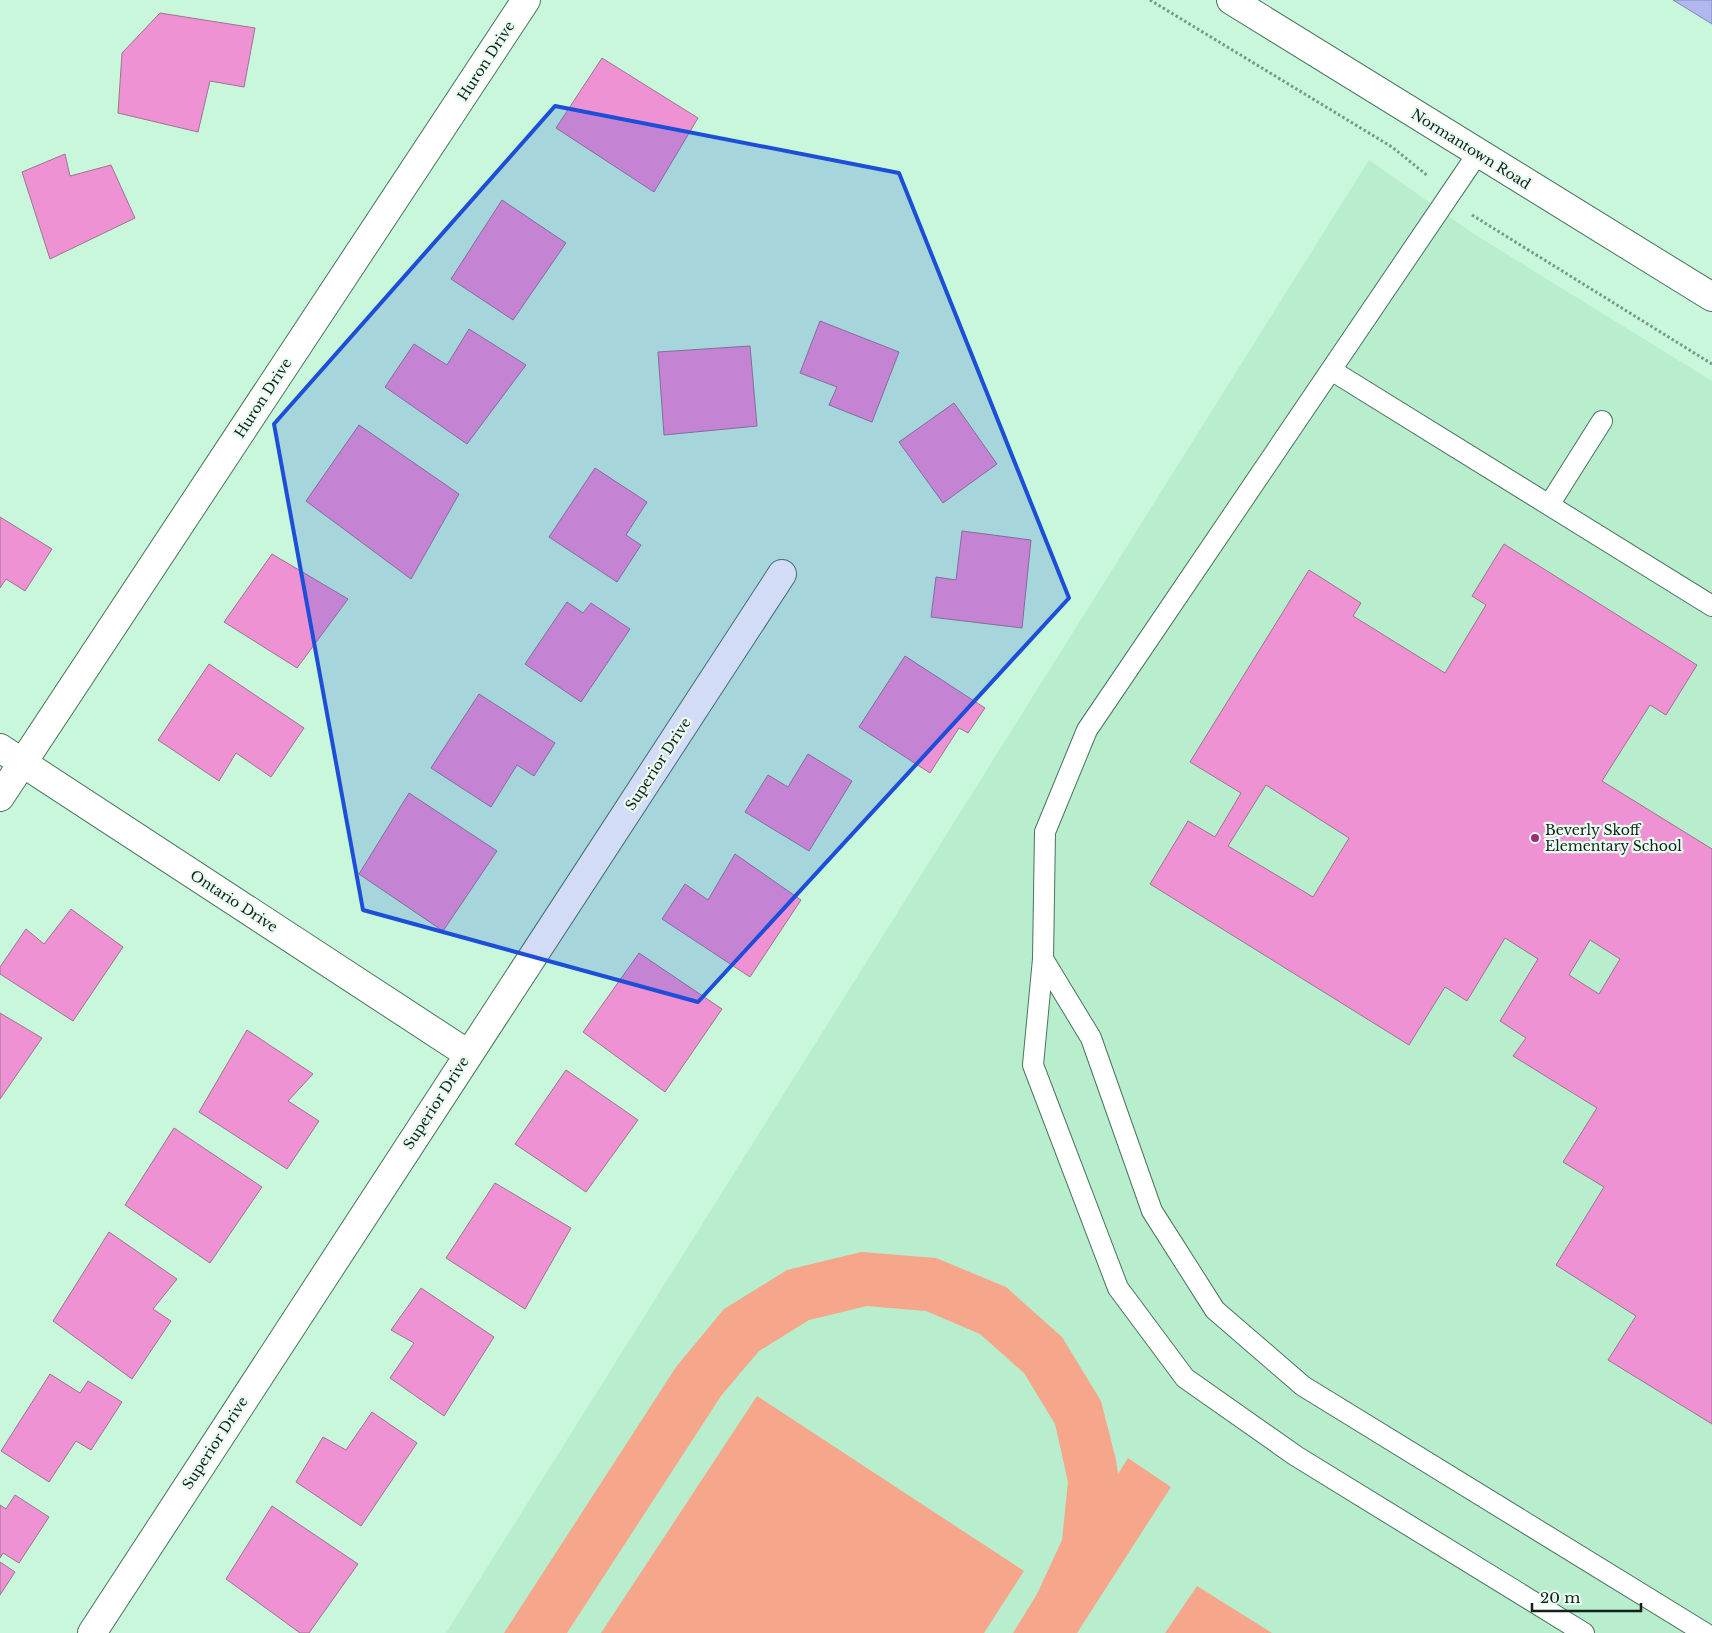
<svg xmlns="http://www.w3.org/2000/svg" width="1712" height="1633" viewBox="0 0 1712 1633" font-family="'Libre Baskerville',serif">
  <rect width="100%" height="100%" fill="#c9f7dc"/>
  <!-- built -->
  <path fill="#b8edce" d="M1369,160l105,74 238,147v1252h-1266z"/>
  <!-- green -->
  <path fill="#f6a68b" d="M861,1252l75,6 70,29 56,50 39,64 15,59 2,14 10,-16 43,29 -94,146h-64l24,-39 25,-54 6,-58 -13,-58 -31,-51 -44,-39 -54,-23 -59,-5 -58,14 -50,31 -38,45 -154,237h-63l172,-266 48,-58 63,-39z
    M757,1396l267,175 -40,62h-383z
    M1197,1586l75,47h-107z"/>
  <!-- water -->
  <path fill="#b0b7f1" stroke="#818bb0" d="M1673,0h39v24z"/>
  <!-- building -->
  <path fill="#ef92d3" stroke="#9b758e" fill-rule="evenodd" d="M160,13l95,15 -11,59 -34,-6 -12,51 -80,-19 4,-60z
    M602,58l96,60 -44,74 -98,-64z
    M65,154l5,22 41,-11 24,53 -85,41 -28,-87z
    M502,200l64,43 -53,77 -62,-41z
    M820,321l79,31 -27,70 -43,-17 8,-18 -37,-14z
    M469,329l57,36 -59,79 -82,-57 29,-43 33,21z
    M750,346l7,80 -93,9 -6,-83z
    M954,403l43,61 -54,39 -44,-61z
    M359,425l100,69 -48,85 -105,-78z
    M595,468l52,34 -21,33 15,10 -24,37 -68,-45z
    M0,517l52,32 -27,42 -19,-12 -6,9z
    M962,531l69,9 -9,88 -91,-11 5,-40 20,3z
    M1504,544l193,121 -31,50 -16,-10 -48,76 110,68v575l-104,-64 28,-44 -80,-51 48,-78 -41,-25 34,-54 -84,-52 13,-18 -26,-17 38,-62 -33,-21 -38,63 -22,-14 -36,58 -259,-161 38,-63 27,16 26,-44 -51,-31 119,-192 52,33 -8,13 92,57 41,-68 -14,-9zM1266,785l83,53 -36,59 -85,-51zM1590,940l30,19 -21,35 -30,-19z
    M272,554l76,45 -51,69 -73,-46z
    M567,602l16,11 8,-10 39,26 -49,73 -56,-38z
    M905,656l80,52 -17,25 -9,-5 -29,45 -71,-46z
    M209,664l95,64 -33,49 -35,-24 -17,28 -61,-41z
    M479,694l76,49 -21,33 -17,-11 -26,42 -60,-39z
    M808,754l44,27 -43,70 -64,-39 23,-37 20,12z
    M409,793l88,58 -54,80 -84,-57z
    M735,854l66,46 -51,77 -88,-58 23,-35 23,16z
    M71,909l52,38 -50,74 -73,-47v-7l26,-38 18,15z
    M639,953l83,56 -57,83 -82,-60z
    M0,1013l42,25 -42,61z
    M247,1030l66,44 -25,27 31,20 -32,48 -88,-57z
    M566,1070l72,50 -52,72 -71,-48z
    M174,1128l88,59 -52,76 -85,-58z
    M495,1183l76,45 -46,81 -79,-51z
    M109,1232l68,47 -24,30 18,12 -39,58 -79,-58z
    M421,1288l73,49 -50,79 -54,-38 24,-35 -23,-13z
    M50,1374l30,19 8,-12 34,21 -31,48 -15,-9 -27,41 -48,-31z
    M372,1412l45,31 -56,83 -65,-44 27,-45 23,13z
    M15,1495l34,22 -30,46 -16,-10 -3,5v-53l6,4z
    M272,1506l86,58 -49,69h-9l-74,-54z
    M0,1562l15,10 -15,23z"/>
  <g fill="none" stroke-linecap="round" stroke-linejoin="round">
    <defs>
      <path id="service" d="M1478,153l-391,577 -42,102 -2,127 -10,106 85,223 67,90 111,78 288,177
        M1331,370l381,236
        M1549,505l53,-84
        M1043,959l48,79 61,173 63,99 88,76 402,247"/>
      <path id="minor" d="M0,748l468,306
        M0,797l526,-797
        M92,1633l690,-1059"/>
      <path id="tertiary" d="M1231,0l481,297"/>
    </defs>
    <!-- service casing -->
    <use href="#service" stroke="#4a745d" stroke-width="22"/>
    <!-- minor casing -->
    <use href="#minor" stroke="#4a745d" stroke-width="30"/>
    <!-- tertiary casing -->
    <use href="#tertiary" stroke="#4a745d" stroke-width="30"/>
    <!-- path -->
    <path stroke="#779885" stroke-width="3" stroke-dasharray="2.5 2.5" stroke-linecap="butt" d="M1150,0l242,147 36,29
      M1472,215l240,149"/>
    <!-- service -->
    <use href="#service" stroke="#fff" stroke-width="20"/>
    <!-- minor -->
    <use href="#minor" stroke="#fff" stroke-width="28"/>
    <!-- tertiary -->
    <use href="#tertiary" stroke="#fff" stroke-width="28"/>
  </g>
  <!-- marked area -->
  <path fill="#1d4ed8" fill-opacity="0.2" stroke="#1d4ed8" stroke-width="4" stroke-linejoin="round" d="M555,106l344,67 170,425 -371,404 -335,-92 -89,-486z"/>
  <!-- markers -->
  <circle fill="#9e2983" stroke="#eafcf1" stroke-width="2" cx="1535" cy="838" r="5"/>
  <g text-anchor="middle" stroke-width="4.5" stroke-linejoin="round" paint-order="stroke">
    <!-- street labels -->
    <g font-size="14" fill="#122319" stroke="#eafcf1">
      <text transform="translate(486 61) rotate(-57)" y="5">Huron Drive</text>
      <text transform="translate(1471 149) rotate(32)" y="5">Normantown Road</text>
      <text transform="translate(263 398) rotate(-57)" y="5">Huron Drive</text>
      <text transform="translate(658 764) rotate(-57)" y="5">Superior Drive</text>
      <text transform="translate(234 901) rotate(33)" y="5">Ontario Drive</text>
      <text transform="translate(436 1103) rotate(-57)" y="5">Superior Drive</text>
      <text transform="translate(215 1443) rotate(-57)" y="5">Superior Drive</text>
    </g>
    <!-- poi labels -->
    <g font-size="14" fill="#122319" stroke="#eafcf1" text-anchor="start">
      <text x="1545" y="835">Beverly Skoff<tspan x="1545" dy="16">Elementary School</tspan></text>
    </g>
  </g>
  <!-- scale -->
  <path d="M1532 1603v8h109v-8" fill="none" stroke="#122319" stroke-width="2.5"/>
  <text x="1540" y="1603" font-size="15" fill="#122319" stroke="#eafcf1" stroke-width="4" paint-order="stroke">20 m</text>
</svg>
